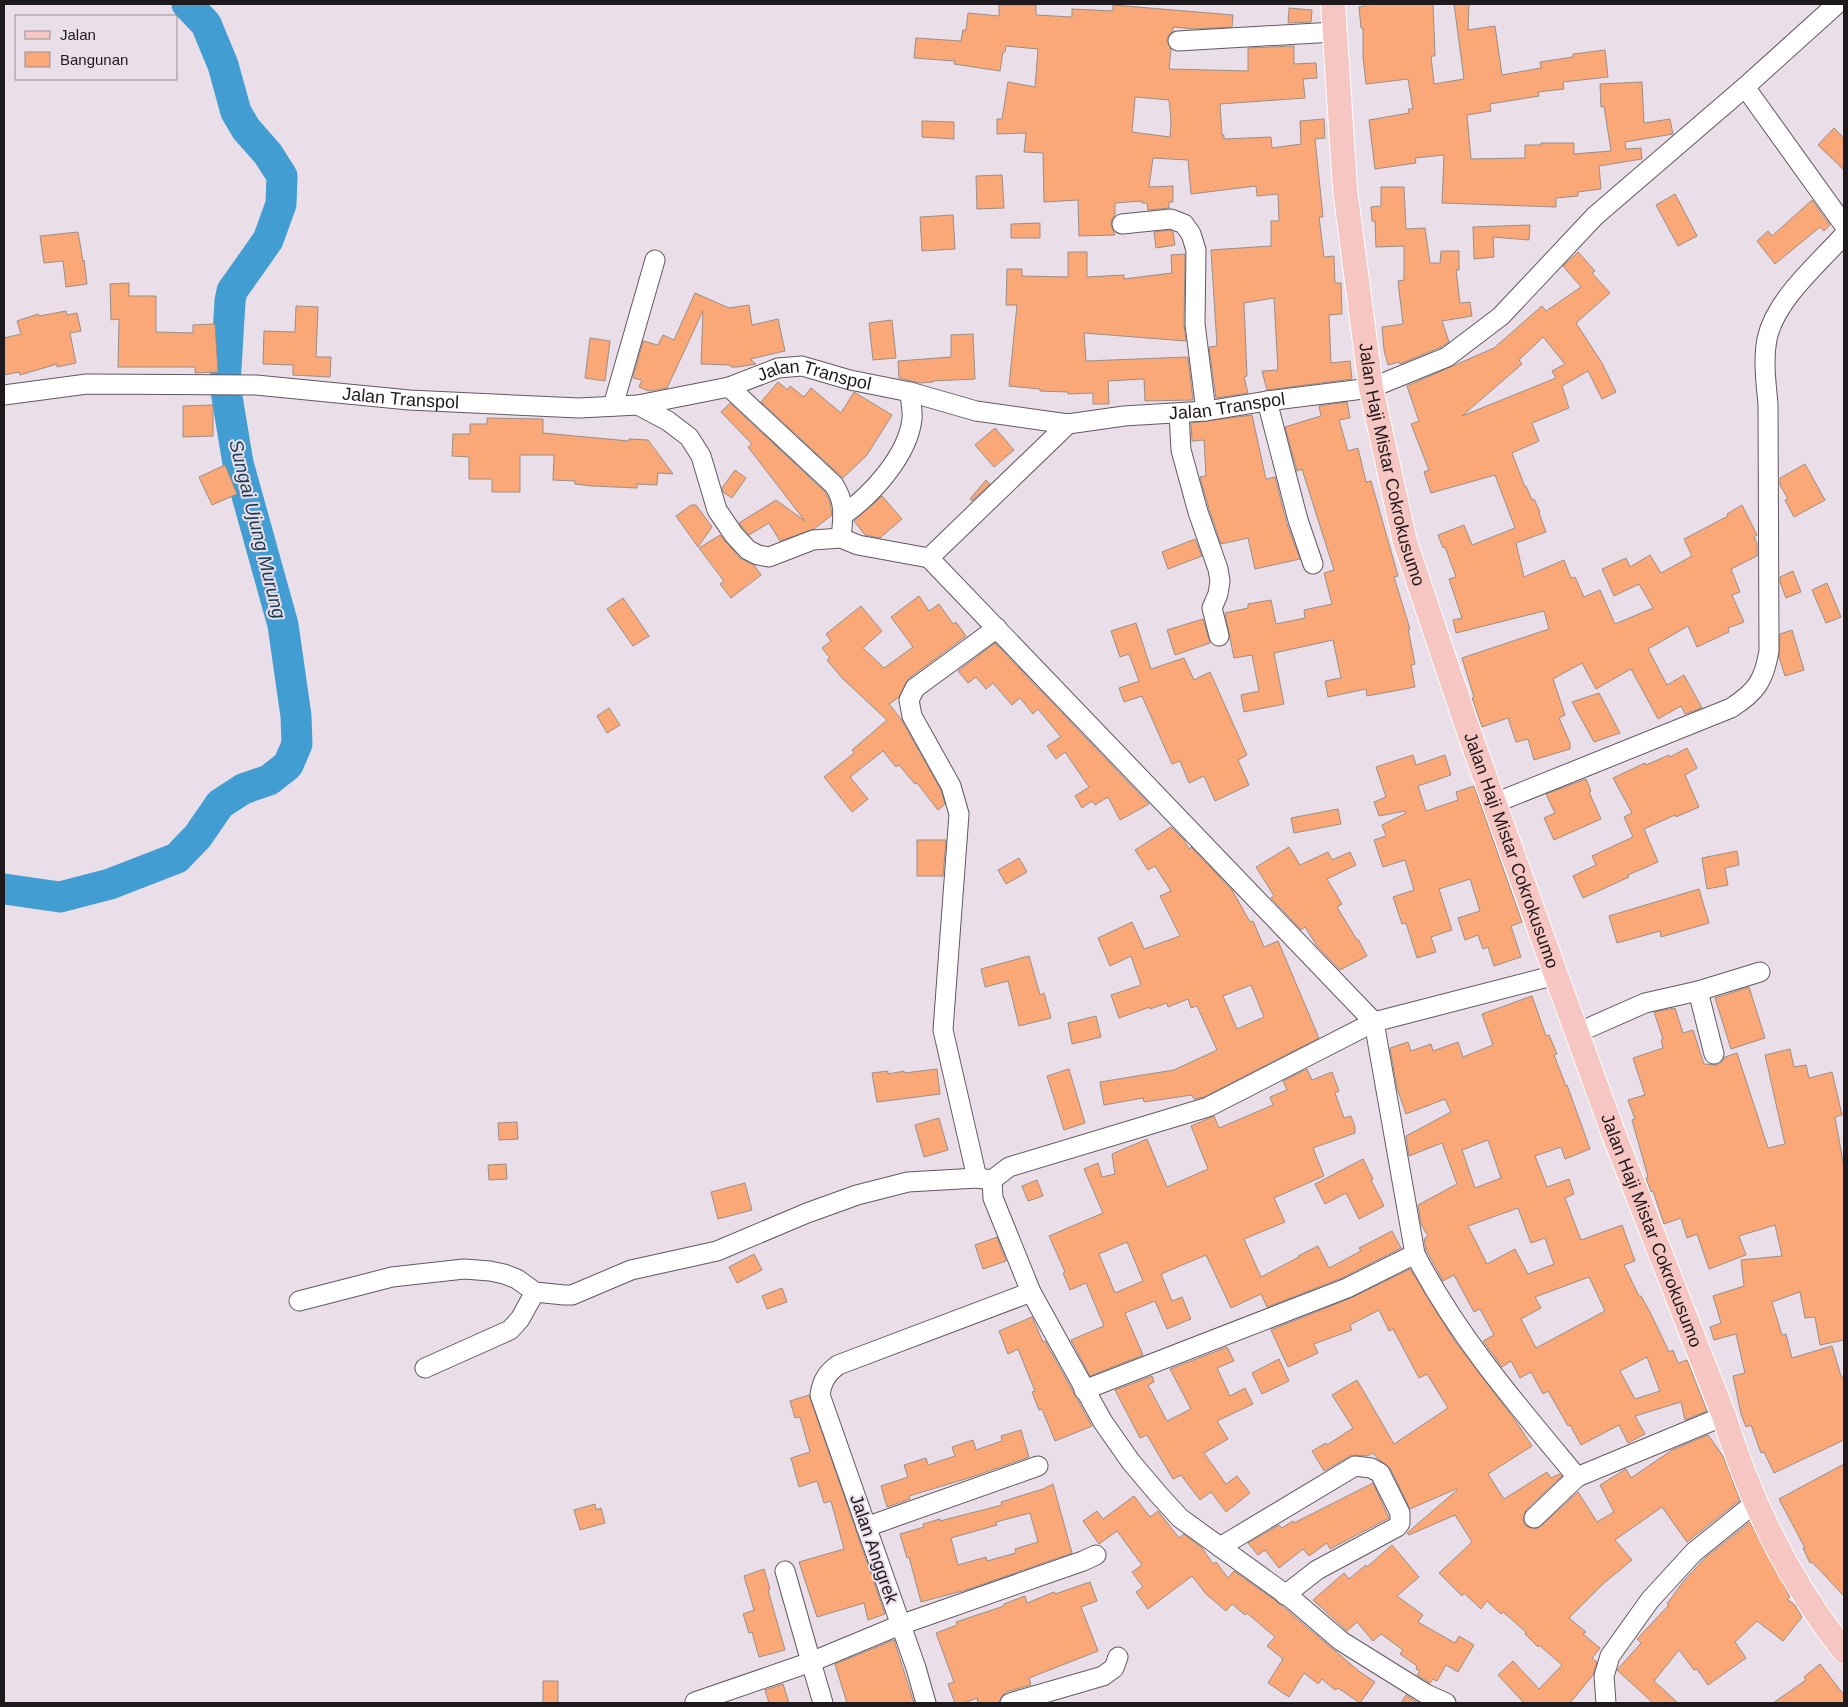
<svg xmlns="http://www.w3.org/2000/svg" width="1848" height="1707" viewBox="0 0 1848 1707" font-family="Arial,sans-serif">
  <rect width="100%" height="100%" fill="#eadee9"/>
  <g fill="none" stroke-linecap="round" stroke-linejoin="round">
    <!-- river -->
    <path stroke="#419dd2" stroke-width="31" d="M4,889l56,8 50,-13 67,-26 21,-22 22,-32 23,-15 26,-9 19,-15 9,-21 -1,-28 -13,-91 -45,-162 -13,-78 5,-84 2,-10 36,-51 13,-36 1,-28 -14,-22 -22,-25 -10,-17 -13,-47 -17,-41 -19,-20"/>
  </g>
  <!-- building -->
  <path fill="#faa877" stroke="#9c8e86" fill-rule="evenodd" d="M1365,4h68l2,52h-4l3,28 30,-5 -10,-75h15l-1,26 27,-4 7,49 39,-7 -1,-6 33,-5v-3l32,-4 3,27 -45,5 1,7 -26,3 1,4 -49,8 1,7 -24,4 4,44 54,-1v-13h16v-2h33v11l37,-3 -7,-45 -3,1 -1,-23 42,-2 2,41 26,-4 3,15 -48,8 1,7 15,-1 1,11 -43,7 2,23 -23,3v4l-22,2v9l-114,-4 2,-48 -29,3 1,5 -41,6 -6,-49 40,-7 -1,-4h5l-5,-30 -42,5 -3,-27v-29h-2l-2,-21 6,-1z
    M999,5h37v10l36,2v-8l41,2v-6l120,10 -1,12 -38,2 -21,-2v4l-5,5 -1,5 4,8 -2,20 79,2v-23l46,-2v18l22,-1 1,15 -14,1 2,19 -85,6 2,31h2v4l47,-2 1,11 29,-4 -1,-23 24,-2 1,19 -10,1 8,78h-4l5,40 10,-1 1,27h6l1,31 -13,1 2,48 19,-2 2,18 -85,11 -5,-19 16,-1 -4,-72 -30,5 3,73 -3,1 4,16 -32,5 -7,-51 8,-1 -6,-96 60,-4v-25h8l-1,-27 -21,2 -1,-10 -65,8 -3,-34 -35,-2 -4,29 24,-1v16h-4v6l-21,2 -1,-7h-5v-2l-27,2v12l-3,4 -1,6 4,10 -36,1 -1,-36 -34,2 -1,-49 -19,-1 2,-19 -29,1v-15h5l6,-37 27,5 3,-38 -32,-3 -1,6h-2l-3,19 -46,-7 1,-3 -41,-3 2,-20 45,3 2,-11h3l2,-17 31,3zM1135,97l34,3 2,21 -1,16 -38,-5z
    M1289,8l23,2 -1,12 -23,1z
    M922,121l32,1v17l-32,-2z
    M1834,128l10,10v32l-26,-25z
    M1002,175l2,33 -27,1 -1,-33z
    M1381,187h23l2,42 19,-1 5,35h10l1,-12h18v19h-3l4,33 10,-1 2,14 -30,5 7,21 -8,5 -41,17 -1,-2 -11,3 -4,-15 -2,-23 21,-3 -5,-43 6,-1v-34l-28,1 -1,-26h-3l-1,-14 10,-1z
    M1675,194l22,42 -19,10 -22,-41z
    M1812,200l18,25 -6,6 -4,-4 -45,37 -18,-23 11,-10 4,5z
    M953,215l2,34 -33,2 -2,-34z
    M1040,223v15h-29v-14z
    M1530,225l-1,15 -36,-3 1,20 -20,2 -1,-32z
    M1169,230l4,2 2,13 -19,3 -2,-16z
    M78,232l5,29 1,-1 3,24 -21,3 -3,-26 -19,2 -4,-27z
    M1068,252h19v25l37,-2v4l48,-6 -1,-18 14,-1 -1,70 2,17 -102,-8 2,28 102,-4 5,43 -48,1 -1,-22 -36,2 1,23h-16v-11l-25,1v-2l-28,-1v-2l-31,-3 8,-81h-11l1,-36h15v7l46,1z
    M1578,252l17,19 -3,2 18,20 -34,30 26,40 14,29 -14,7 -14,-28 -26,15 7,22 -37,15 7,18 -27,12 13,34 1,-1 6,14 2,-1 6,13 -1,1 7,19 -30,11 8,34 40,-17 7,18 4,-1 9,20 16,-7 15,34 38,-16 -14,-24 -25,12 -12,-27 24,-11 4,9 20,-12 11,18 31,-17 -8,-17 44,-23 -1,-2 15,-9 15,30 -3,2 3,6v13l-26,13 9,23 -8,3 12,27 -16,6 1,4 -32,15 -9,-21 -40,23 19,36 17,-10 18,33 -17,6 -4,-8 -23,13 -27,-50 -35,20 -14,-26 -29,16 12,36 -6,3 11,25v6l-36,11 -6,-21 -12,3 -8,-24 -26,9 -10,-29 2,-1 -12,-39 87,-29 -5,-18 -88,22 -3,-13 9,-2 -13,-39 7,-2 -11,-30 -2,1 -5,-13 26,-10 8,20 43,-17 -20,-53 -64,18 -7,-21 5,-2 -18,-46 8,-3 -12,-35 87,-38 48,-42 4,5 35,-24 -18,-21zM1543,337l22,27 -13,7 4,7 -94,38 60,-52 -3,-4z
    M129,283v13h27v36l37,1v-8l22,-1 3,48 -23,1v-6h-77l1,-48 -8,1 -1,-36z
    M695,293l34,15 20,-3 3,20 26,-6 7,32 -35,8 6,5 -19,3h-6l-1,-2 -29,-1 2,-53 -36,77 -18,3 -10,-4 3,-7 -9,-2 10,-37 15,4 5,-10 11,5z
    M296,306l22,1 -2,50h15l-1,20 -37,-2v-10l-30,-1 1,-33 31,1z
    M66,311l1,4 10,-2 4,18 -11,2 6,30 -19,4v-3l-37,11 -1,-3 -15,3v-37l17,-4 -4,-13 21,-7 1,2z
    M892,320l4,38 -23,2 -4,-37z
    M973,334l2,45 -43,2 1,1 -13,1 -21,-5 -1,-17 53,-4v-22z
    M590,338l20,3 -5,40 -20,-3z
    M778,382l10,8 2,-4 14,11 7,-9 30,25 13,-21 38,23 -25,40 -24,23 -82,-76z
    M1347,402l3,16 -11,2 9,31 10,-3 8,34 5,-1 27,95 -4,1 16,52h-2l7,35 -4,1 4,22 -48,9 -1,-7 -38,8 -3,-16 16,-3 -8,-38 -59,13 10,51 -40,8 -3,-17 18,-4 -7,-36 -18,3 -9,-45 23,-5v-4l23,-4 5,24 29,-6 -1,-8 28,-6 -8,-31 10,-3 -32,-101 -5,2 -12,-44 36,-11 -2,-10z
    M730,403l95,89 5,10 2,13 -18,14 -34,12 -11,-18 -20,12 -6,-7 -4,-5 37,-23 29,21 -57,-74 4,-3 -31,-32z
    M213,405v31l-30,1v-31z
    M1252,415l14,64 9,-2 12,47 13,35 -45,10 -7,-31 -27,6 -12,-35 -9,-32 6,-1 -2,-36 -12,1 -1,-18z
    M487,418l56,1v14l86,8v-2l19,1 25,34 -15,-1 -1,12 -20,-1v4l-45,-2 -17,-2v-3l-22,-1 1,-25h-34v37h-28v-13h-23v-22l-17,-1 1,-22h17v-10h17z
    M995,428l19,22 -20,17 -19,-22z
    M1805,464l20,36 -31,17 -9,-17 3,-1 -8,-14v-7z
    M225,465l12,29 -25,11 -13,-28z
    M735,470l11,8 -14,20 -9,-6 -1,-4z
    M986,480l4,4 -18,17 -2,-2z
    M882,496l20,23 -22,19 -15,-3 -11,-14z
    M691,505h5l16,22 -14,20 -22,-31z
    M720,535l20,23 14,7 7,10 -30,23 -11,-14 4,-3 -25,-33z
    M1195,539l7,17 -34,13 -6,-17z
    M1793,571l8,21 -15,6 -6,-16v-5z
    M1827,583l14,34 -15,6 -14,-33z
    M919,596l10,15 10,-7 14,20 3,-2 10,14 -58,43 -9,18 -10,7 12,15 40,71 4,14 -7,6 -21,-27 -2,1 -16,-19 -3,2 -13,-16 -33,26 18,22 -16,13 -28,-35 30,-24 -2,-3 35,-30 -44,-41 -16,-19 3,-2 -8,-10 9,-7 -5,-7 35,-28 21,25 -19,17 21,20 29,-21 -22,-30z
    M623,598l26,38 -16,10 -26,-37z
    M1203,619l7,24 -35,12 -8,-25z
    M1136,623l15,46 33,-11 10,22 16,-8 37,83 -9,5 11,25 -34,16 -11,-25 -15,7 -9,-22 -8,3 -30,-68 -18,6 -5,-14 20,-7 -10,-27 -9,3 -9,-26z
    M1792,630l12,40 -19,6 -6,-19 1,-23z
    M995,643l154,161 -29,16 -12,-23 -13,8 -3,-4 -10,7 -7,-12 14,-9 -24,-35 -9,7 -9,-13 14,-9 -23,-28 -5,5 -13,-16 -8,7 -19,-22 -7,6 -10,-12 -8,6 -10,-12z
    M1599,693l21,40 -26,9 -22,-40z
    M609,708l11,17 -13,8 -10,-17z
    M1687,748l10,20 -12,7 14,32 -23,10 -1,-2 -31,14 14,33 -30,13 1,2 -46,21 -10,-22 23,-11 -4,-9 41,-19 -9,-20 8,-4 -19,-35 32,-15 1,2 23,-10 1,2z
    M1413,755l3,10 29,-10 6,20 -33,11 8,25 32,-11 -2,-8 18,-6 48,136 -11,4 10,31 -27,9 -6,-19 -5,2 -5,-14 -13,5 -7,-22 22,-7 -10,-32 -31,10 13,41 -21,7 5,15 -19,6 -11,-35 -4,1 -9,-27 21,-7 -9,-30 -22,7 -9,-27 12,-4 -4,-11 24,-12 -1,-2 -26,5 -5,-14 12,-5 -10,-30z
    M1586,779l5,12 -2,1 12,27 -47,21 -10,-22 11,-5 -9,-19z
    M1338,809l3,15 -47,9 -3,-15z
    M1171,827l13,13 5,9 2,-2 41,43 18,32 3,-1 11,26 14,-6 41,97 -115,59 -10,2 -2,-4 -48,7 -1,-4 -39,7 -4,-23 74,-12 43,-20 -20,-44 -6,2 -3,-9 -20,8 -1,-4 -17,6v-2l-31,11 -8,-23 30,-10 -10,-29 -21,10 -12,-28 34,-16 12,27 36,-13 -20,-40 11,-5 -16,-25 -7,4 -13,-20zM1251,985l13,32 -27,12 -14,-33z
    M917,840h29l-3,36h-26z
    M1289,847l11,18 28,-13 4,8 18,-8 6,13 -29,14 15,25 -5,3 20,33 1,-1 9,17 -27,14 -23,-24 -12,-19 -4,3 -30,-32 3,-2 -18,-29z
    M1737,851l2,14 -14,3 3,17 -21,4 -5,-31z
    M1019,858l8,14 -21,12 -8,-14z
    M1699,889l10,34 -48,14 -1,-6 -43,12 -8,-27z
    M1029,956l11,39 4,-2 7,25 -32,8 -11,-45 -23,6 -4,-18z
    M1749,987l16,51 -34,11 -16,-51z
    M1532,996l14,40 3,-1 8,19 -3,1 12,31 1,-1 23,64 -25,10 -4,-12 -26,9 12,31 22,-8 5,15 -9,4 16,42 41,-15 13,36 -11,4 15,31h2l10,18 18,38 4,-2 5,13 9,-3 20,51 -22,9 -4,-18 -46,14 10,18 -17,9 -9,-18 -38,20 -11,-20 -2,1 -20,-35 -5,3 -12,-22 -11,6 -9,-17 -9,6 -19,-26 11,-6 -14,-26 -6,3 -20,-37 -11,6 -17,-31 -2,-11 4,-3 -7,-12 -3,-19 39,-21 -15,-41 -33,13 -3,-20 45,-24 -6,-13 -39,15 -9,-26 -7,-40 18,-6 3,9 20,-7 2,7 25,-9 5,15 30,-12 -11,-31zM1488,1140l13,38 -26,10 -13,-38zM1518,1208l13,35 14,-5 9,26 -26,10 -13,-25 -28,15 -19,-38zM1589,1277l16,34 -69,37 -15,-29 20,-11 -6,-11zM1647,1357l13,34 -25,8 -15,-28z
    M1675,1008l8,25 10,-3 11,34 13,1 5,-3 3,-5 12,-4 31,95 17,-4 -20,-89 25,-6 4,18 12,-2 3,13 23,-6 10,43 -7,2 9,50v173l-24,5 -5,-28 -10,1 -5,-26 -28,10 10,33 4,-1 6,24 40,-12 9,30 3,2v62l-70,33 -10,-21 -3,1 -10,-28 -5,2 -5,-13 -8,-38 12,-3 -9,-39 -22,6 -4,-13 11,-4 -8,-27 31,-10 -3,-26 41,-4 -7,-31 -36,11 7,19 -37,14 -12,-35 -10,4 -6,-20 -17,6 -11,-33 -2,1 -5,-14 2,-1 -16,-57 3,-1 -7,-19 17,-5 -12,-37 30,-10 -2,-8 2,-1 -9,-27z
    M1096,1016l5,21 -29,7 -4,-21z
    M937,1069l3,25 -63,8 -5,-29 16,-2v3l16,-3v2z
    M1069,1069l16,54 -21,7 -17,-54z
    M1307,1069l5,11 20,-8 7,19 -4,2 9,25 7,-2 4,11v6l-42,15 11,28 -50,22 11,24 -41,17 17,38 38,-20 -1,-1 20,-10 11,22 32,-17 -2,-3 33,-17 9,17 -59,30 -75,29 -6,-13 -30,14 -25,-53 -45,19 11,27 10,-4 9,22 -24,10 -12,-28 -30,12 18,42 -53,21 -19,-36 33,-14 -18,-43 -16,7 -7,-17 2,-1 -16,-36 54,-23 -19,-44 14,-6 4,14 13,-3 -3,-20 35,-15 20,48 41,-18 -17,-43 23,-10 5,12 54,-23 -3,-8 17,-7 -4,-9zM1127,1242l16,39 -28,12 -16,-39z
    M939,1118l9,32 -24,7 -9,-32z
    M517,1122l1,17 -19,1 -1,-17z
    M1363,1159l10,20 -2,1 13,26 -25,13 -13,-26 -21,11 -10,-20z
    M506,1164l1,15 -18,1 -1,-15z
    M1037,1180l6,16 -15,5 -6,-15z
    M745,1183l7,27 -34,9 -7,-27z
    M997,1237l9,24 -23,8 -8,-24z
    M754,1254l8,16 -25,13 -8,-16z
    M1410,1269l44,71 61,80 17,26 -44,28 16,25 43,-27 4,6 8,-4 3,2 -36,34 -3,10 3,6 10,3 5,-3 37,-34 19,30 17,-10 -14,-27 26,-16 5,9 41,-28 36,-15 15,21 17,44 -53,42 -25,-35 -47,33 17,20 -29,24 -34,34 17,14 -3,2 17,14 -8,10 5,4 -4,13 -23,28h-46l-26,-28 15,-14 26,28 23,-24 -23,-20 -1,2 -13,-13 1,-2 -23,-20 -2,2 -14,-13 -6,8 -17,-16 -2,3 -23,-23 33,-31 -17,-27 -46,20 -2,-2 50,-43 -1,-1 -46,20 -20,-41 -13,-10 -4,-5 -6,3 -11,-1 -6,1 -26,15 -12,-20 14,-8 1,2 26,-17 -21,-33 25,-15 37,64 54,-36 -21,-34 -8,4 -26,-49 -4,2 -10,-21 -29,15 2,5 -38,14 4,9 -30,14 -17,-37 80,-32z
    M782,1288l5,14 -20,7 -5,-13z
    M1032,1317l11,25 2,-1 47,85 -37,15 -13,-32 -3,1 -7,-18 3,-1 -17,-42 -10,5 -9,-23z
    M1227,1347l7,14 -17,7 13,28 15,-8 8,16 -36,17 11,18 -24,14 22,31 11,-8 13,17 -24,19 -15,-20 -11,8 -19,-25 -8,4 -26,-44 -7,3 -25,-48 37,-14 2,6 -6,3 19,36 24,-12 -21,-40z
    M1279,1359l10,22 -27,13 -10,-21z
    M809,1395l76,219 -17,6 -4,-17 -47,14 -18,-55 45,-13 -13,-48 -7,2 -7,-22 -18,6 -8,-29 19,-6 -10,-35 -5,1 -5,-17z
    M1021,1430l8,27 -57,20 -63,19 1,3 -23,8 -6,-21 27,-9 -4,-12 22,-7 2,7 27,-9 -3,-9 21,-7 3,10 26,-9 -1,-5z
    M1844,1464v132l-32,-34 -2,1 -7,-15h2l-26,-49z
    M1373,1483l16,35 -59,31 -3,-6 -18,13 -6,-7 -24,19 -14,-18 -7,5 -10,-12 31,-18 3,3 11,-7 1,2z
    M1053,1484l19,69 -106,37 -45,12 -12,-45 -2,1 -7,-24 24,-7 -1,-3 17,-5v2l62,-16 -1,-3 42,-13zM1030,1513l8,29 -23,7 1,4 -29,8 -1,-4 -28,8 -7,-27 46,-13 -1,-3z
    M1134,1496l16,21 8,-6 21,27 5,-4 18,14 11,16 3,-2 12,16 6,-7 42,30 84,71 15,10 -15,21 -22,-15 -3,2 -13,-11 -4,5 -14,-11 -15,24 -21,-14 15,-24 -16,-13 8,-9 -28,-24 -2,2 -13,-11 -6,7 -20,-17 -14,-18 -44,33 -12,-17 7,-5 -11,-15 10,-7 -25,-34 -18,13 -16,-23 14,-10 6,8z
    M595,1504l1,6 5,-2 4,15 -25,7 -6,-20z
    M1750,1522l40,75 -3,2 8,6 7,12 -19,24 -26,-20 -22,21 11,16 -38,27 -11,-16 -3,1 -15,-20 -25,31 24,22h-25l-36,-33 24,-27 -4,-4 32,-34 -2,-1 15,-21 23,-25z
    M1392,1545l27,32 -22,19 26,19 -5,7 37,21 4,-7 15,9 -16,27 -12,-7 -9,16 -4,-2 -3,4 -13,-8 3,-4 -4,-2 1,-3 -17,-12 3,-4 -22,-16 -8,7 -16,-19 -10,9 -34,-31 31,-27 5,6 17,-14 1,2z
    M764,1569l6,20 -2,1 17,60 -26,7 -7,-25 -3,1 -6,-19 11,-4 -10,-34z
    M1090,1582l7,19 -16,6 17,44 -69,27 2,7 -25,7 -4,4 -3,7h-21l-1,-5 -13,5h-9l-7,-19 6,-2 -18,-49 21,-8 -1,-3 48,-16v-2l21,-8 2,7 27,-11 1,2z
    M894,1640l20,63h-67l-12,-39z
    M1820,1664l24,31v8h-71l33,-23 -2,-3z
    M543,1681h15v22h-15z
    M783,1684l6,19h-20l-4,-13z
    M1406,1695l12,8h-17z"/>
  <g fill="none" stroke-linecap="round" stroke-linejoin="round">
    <defs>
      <g id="minor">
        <path d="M1178,41l156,-9"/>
        <path d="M1745,87l99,138"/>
        <path d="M1122,224l49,-5 13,5 7,10 5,16 -1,74 11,87"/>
        <path d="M729,387l105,98c12,19 9,32 7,53"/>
        <path id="s1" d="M4,395l83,-11 169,1 153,15 170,8 59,-3 91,-18 49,-19 24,-2 48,14 60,12 66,19 92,13 56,-8 82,-5 61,-10 104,-13 76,-31 54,-41 94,-100 150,-129 92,-83"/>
        <path d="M1267,401l31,119 15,44"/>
        <path d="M638,405l30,16 21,16 12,19 16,54 17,25 14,15 10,5 11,2 44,-17 28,-2 17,7 71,13"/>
        <path d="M613,406l42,-146"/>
        <path d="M1179,413l2,37 17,62 20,57 2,12 -2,13 -6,14 7,28"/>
        <path d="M1068,424l-139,134 445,464 41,232c42,82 103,152 162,223"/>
        <path d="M843,515c29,-20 65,-60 69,-96 1,-9 -2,-19 -2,-27"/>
        <path d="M1495,803l236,-95c25,-16 33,-27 38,-57l-1,-247c-2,-21 -5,-44 -1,-65 8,-39 51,-75 77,-104"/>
        <path d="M1698,991l16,63"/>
        <path d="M1577,1033l68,-30 53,-12 62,-19"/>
        <path d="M977,1178l-34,-148 16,-216 -8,-28 -39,-70 -3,-16 6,-12 82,-60"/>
        <path d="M299,1301l93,-24 72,-8 26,2 14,3 13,5 18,13 29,3h8l59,-25 86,-19 90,-38 50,-18 51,-13 69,-4 15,2"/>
        <path d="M425,1368l85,-38 10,-11 15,-27"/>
        <path d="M1084,1390l263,-102 68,-34"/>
        <path d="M1534,1518l43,-41 147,-61"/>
        <path d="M866,1527l172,-61"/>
        <path d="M1220,1547l135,-81 16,2 9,5 20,40v10l-3,4 -80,43 -32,25"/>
        <path d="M695,1702l116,-40 -26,-91"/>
        <path d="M823,1703l-12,-41 89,-37 183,-64 13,-6"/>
        <path d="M926,1703l-10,-35 -96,-273c2,-14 7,-22 18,-30l193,-73"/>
        <path d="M1010,1703l93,-27 11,-8 4,-11"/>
        <path d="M1446,1703l-20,-9 -85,-53 -49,-42 -112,-81 -21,-23 -28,-33 -28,-40 -72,-130 -38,-94 -1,-18 17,-13 199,-60 166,-85 182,-47"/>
        <path d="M1606,1703l-2,-27 6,-20 40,-56 44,-48 62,-50"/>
      </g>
      <g id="major">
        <path id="s2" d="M1333,4l12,185 26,199 34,154 65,193 86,240 58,160 110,281c26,85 65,165 120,235"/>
      </g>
    </defs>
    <!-- minor casing -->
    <use href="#minor" stroke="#635862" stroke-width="21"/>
    <!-- major casing -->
    <use href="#major" stroke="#fff" stroke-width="26"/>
    <!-- minor -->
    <use href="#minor" stroke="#fff" stroke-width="19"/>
    <!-- major -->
    <use href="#major" stroke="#f6c6c2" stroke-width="24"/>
  </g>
  <g text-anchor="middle" stroke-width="4" stroke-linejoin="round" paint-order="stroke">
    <!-- street labels -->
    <g font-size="18" fill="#1e191d" stroke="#eadee9">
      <text dy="6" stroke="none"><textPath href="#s1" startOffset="818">Jalan Transpol</textPath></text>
      <text dy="6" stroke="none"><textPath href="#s1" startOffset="398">Jalan Transpol</textPath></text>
      <text dy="6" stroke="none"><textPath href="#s1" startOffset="1238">Jalan Transpol</textPath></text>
      <text dy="6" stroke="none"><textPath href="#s2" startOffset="465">Jalan Haji Mistar Cokrokusumo</textPath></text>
      <text dy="6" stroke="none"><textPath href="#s2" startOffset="870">Jalan Haji Mistar Cokrokusumo</textPath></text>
      <text dy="6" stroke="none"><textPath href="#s2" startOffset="1275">Jalan Haji Mistar Cokrokusumo</textPath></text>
      <text transform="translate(874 1549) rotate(71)" y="6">Jalan Anggrek</text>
    </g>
    <!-- water labels -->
    <g font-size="19" font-style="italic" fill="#163d53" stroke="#eadee9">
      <text transform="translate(258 529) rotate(76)" y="7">Sungai Ujung Murung</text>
    </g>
  </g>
  <!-- border -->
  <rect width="1848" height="1707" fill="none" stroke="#1e191d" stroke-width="10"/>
  <!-- legend -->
  <rect x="15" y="15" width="162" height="65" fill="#eadee9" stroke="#988f97"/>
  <rect x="25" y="31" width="25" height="8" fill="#f6c6c2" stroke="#988f97"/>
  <text x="60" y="40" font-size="15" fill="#1e191d">Jalan</text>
  <rect x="25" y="52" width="25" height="15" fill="#faa877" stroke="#988f97"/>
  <text x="60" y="65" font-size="15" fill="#1e191d">Bangunan</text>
</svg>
